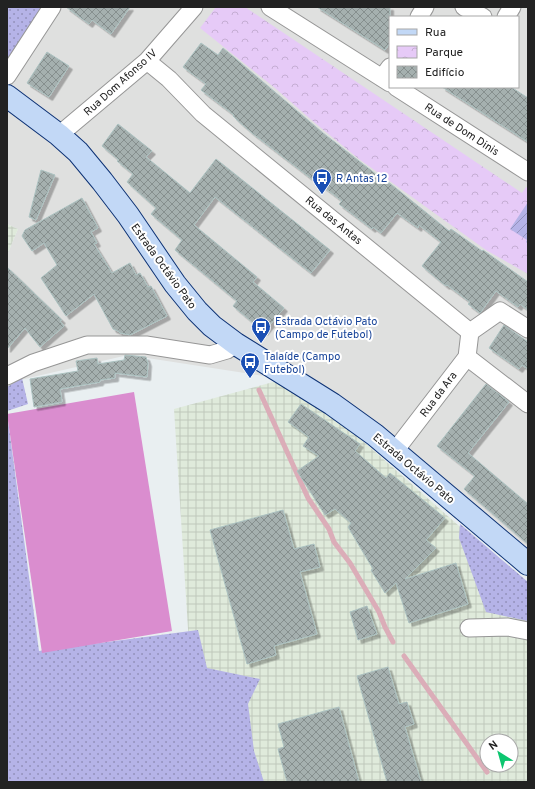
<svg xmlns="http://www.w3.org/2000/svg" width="535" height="789" viewBox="0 0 535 789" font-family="Overpass,sans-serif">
  <defs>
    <pattern id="industrial-grid" width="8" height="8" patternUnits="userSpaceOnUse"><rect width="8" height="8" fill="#dfeadb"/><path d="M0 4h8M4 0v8" fill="none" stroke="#bfc8bc"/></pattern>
    <pattern id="grass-dots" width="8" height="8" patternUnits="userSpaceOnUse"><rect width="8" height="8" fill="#b5b3e7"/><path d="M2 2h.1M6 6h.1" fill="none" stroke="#9391bb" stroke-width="1.8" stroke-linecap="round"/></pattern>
    <pattern id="park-crowns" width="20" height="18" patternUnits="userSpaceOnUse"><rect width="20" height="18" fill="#e6caf7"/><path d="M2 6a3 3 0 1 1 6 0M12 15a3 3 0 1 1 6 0" fill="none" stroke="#c5add3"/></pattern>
    <pattern id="garden-furrows" width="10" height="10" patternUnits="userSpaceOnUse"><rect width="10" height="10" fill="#b5b3e7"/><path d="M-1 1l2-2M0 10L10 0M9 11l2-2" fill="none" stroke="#9391bb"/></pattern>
    <pattern id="building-cross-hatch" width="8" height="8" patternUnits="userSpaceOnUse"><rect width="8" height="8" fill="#a5b0af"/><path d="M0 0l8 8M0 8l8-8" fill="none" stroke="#868f8e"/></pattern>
    <filter id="shadow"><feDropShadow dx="3.5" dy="3.5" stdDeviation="0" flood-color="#0004"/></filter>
  </defs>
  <rect width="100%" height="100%" fill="#e9eff1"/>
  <!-- residential -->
  <path fill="#dfe0df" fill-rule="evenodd" d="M7,7h521v553l-244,-181 -156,-24 -121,28v-128l11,-26 -11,-5v-144l32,-45 -32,-18zM390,17h128v70h-128z"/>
  <!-- industrial -->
  <path fill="url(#industrial-grid)" fill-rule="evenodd" d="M7,224l11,5 -11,26z
    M284,379l62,47 182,161v195h-292l-45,-106 -17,-267zM487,741h24v24h-24z"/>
  <!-- grass -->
  <path fill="url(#grass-dots)" d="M7,7h35l-35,53z
    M22,378l6,26 -21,7v-24z
    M7,413l32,238 159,-21 9,38 53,11 -12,25 6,47 10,31h-257z
    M460,524l68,58v39l-42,-9 -27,-74z"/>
  <!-- park -->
  <path fill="url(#park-crowns)" d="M216,7h29l277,186 4,-6 2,1v86l-42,-24 -127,-91 -44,-36 -40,-35 -75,-60z"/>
  <!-- garden -->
  <path fill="url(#garden-furrows)" d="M528,202v42l-2,-2 1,-2 -17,-11z"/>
  <!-- pitch -->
  <path fill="#da8dcf" d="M134,392l38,239 -130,22 -35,-239z"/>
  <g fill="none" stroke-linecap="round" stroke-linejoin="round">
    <!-- stream -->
    <path stroke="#dbadb8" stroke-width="5" d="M259,390l49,108 21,31 5,13 16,21 29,49 6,15 8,15
      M404,656l83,116"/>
  </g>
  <!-- building -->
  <path fill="url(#building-cross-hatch)" stroke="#acc2c1" filter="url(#shadow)" d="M66,7h64l-19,27 -19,-14 -3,4z
    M317,7h73v36l-5,7z
    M201,43l17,12 5,-7 100,85 63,49 1,-1 62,50 2,-2 31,22 1,-1 45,32v28l-8,-6 -2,3 -22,-16 -16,22 -12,-9 2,-2 -23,-17 -1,1 -24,-20 19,-24 -22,-17 -1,3 -21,-15 -16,20 -8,-6 -1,2 -33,-25 3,-3 -25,-19v1l-65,-50 -15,-13 -4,-4 1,-1 -33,-25 5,-6 -23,-17z
    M47,52l22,14 -20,31 -22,-14z
    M442,87h69l17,11v44z
    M118,124l34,27 -6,6 44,36 26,-34 114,91 -19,23 -96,-76 -21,28 63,52 -4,5 31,26 -20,24 -31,-26 4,-5 -62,-51 7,-10 -31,-26 5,-6 -29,-26 6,-8 -16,-13 2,-1 -17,-14z
    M41,170l14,5 -19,45 -7,-3z
    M82,198l16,30 -7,4 6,11 -3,1 18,29 18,-10 6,12 4,-2 8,14 3,-1 16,30 -37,19 -10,-2 -2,-2 -5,-2 -19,-35 -28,22 -25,-38 16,-13 -13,-22 -12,8 -10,-15 3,-6z
    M7,267l55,53 -2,1 4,5 -24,21 -15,-19 -18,21z
    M504,325l24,17v27l-6,-4 -3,4 -30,-21z
    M125,355l21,2 2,6 -1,14 -32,-4v5l-15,2v2l-40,7 2,13 -28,5 -4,-28 48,-8 -2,-10 21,-3 1,6 26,-4z
    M486,384l23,18 -41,51 60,51v40l-64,-55 11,-13 -38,-30z
    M301,404l59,40 -5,7 31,27 4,-5 55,45 -19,22 10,8 -31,31 51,-16 12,41 -59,19 -13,-40 -11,10 -14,-23 2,-1 -25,-42 3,-4 -16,-14 -10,6 -28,-44 22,-15 -16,-10 6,-9 -21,-15z
    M283,510l11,39 20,-5 6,23 -20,5 17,62 -43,12 2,9 -29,9 -37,-134z
    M367,606l10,28 -19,6 -8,-28z
    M388,667l11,37 8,-2 7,22 -9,3 16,55h-34l-30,-106z
    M339,707l20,75h-72l-9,-33 6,-2 -6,-23z"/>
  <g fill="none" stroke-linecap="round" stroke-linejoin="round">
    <defs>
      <path id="street" d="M270,7l120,76
        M464,7l19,10
        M419,17l6,-10
        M506,17l6,-10
        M147,61l22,18 34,35 267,218
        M7,76l45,-69
        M382,78l8,-11
        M396,87l132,85
        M59,135l88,-74 47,-54
        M470,332l30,-21 28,18
        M467,357l61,47
        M7,376l26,-13 54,-18h59l64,10 17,-5 9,-6
        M394,452l73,-95 3,-25
        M469,628l39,-1 20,4"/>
      <path id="secondary" d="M7,96l52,39 19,17 24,29 26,34 47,69 22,27 15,15 24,18 96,60 43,31 153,129"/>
    </defs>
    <!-- street casing -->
    <use href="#street" stroke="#969696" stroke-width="19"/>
    <!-- secondary casing -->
    <use href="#secondary" stroke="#0d3275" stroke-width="24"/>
    <!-- street -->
    <use href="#street" stroke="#fff" stroke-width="17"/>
    <!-- secondary -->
    <use href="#secondary" stroke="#c2d8f6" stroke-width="22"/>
  </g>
  <!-- icons -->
  <defs>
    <symbol id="bus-pin" viewBox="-11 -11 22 30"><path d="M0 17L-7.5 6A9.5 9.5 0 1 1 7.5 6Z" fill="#1a4fb4" stroke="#fff"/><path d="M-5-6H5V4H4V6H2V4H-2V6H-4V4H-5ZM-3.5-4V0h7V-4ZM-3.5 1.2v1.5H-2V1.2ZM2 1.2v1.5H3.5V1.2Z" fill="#fff"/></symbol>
  </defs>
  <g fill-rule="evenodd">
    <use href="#bus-pin" x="311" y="167" width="22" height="30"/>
    <use href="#bus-pin" x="250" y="316" width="22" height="30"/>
    <use href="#bus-pin" x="239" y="351" width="22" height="30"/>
  </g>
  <g text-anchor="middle" stroke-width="4" stroke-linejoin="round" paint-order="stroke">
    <!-- street labels -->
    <g font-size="11" fill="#222" stroke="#fff">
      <text transform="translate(120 82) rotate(-42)" y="4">Rua Dom Afonso IV</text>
      <text transform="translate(462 129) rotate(33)" y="4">Rua de Dom Dinis</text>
      <text transform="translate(334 220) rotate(39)" y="4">Rua das Antas</text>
      <text transform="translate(164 266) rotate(54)" y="4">Estrada Octávio Pato</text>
      <text transform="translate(438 394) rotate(-53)" y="4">Rua da Ara</text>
      <text transform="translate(414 468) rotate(40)" y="4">Estrada Octávio Pato</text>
    </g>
    <!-- transit labels -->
    <g font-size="11" fill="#164399" stroke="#fff" text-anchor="start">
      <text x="336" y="182">R Antas 12</text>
      <text x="275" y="325">Estrada Octávio Pato<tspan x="275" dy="13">(Campo de Futebol)</tspan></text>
      <text x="264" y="360">Talaíde (Campo<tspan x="264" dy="13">Futebol)</tspan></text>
    </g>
  </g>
  <!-- border -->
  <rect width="535" height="789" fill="none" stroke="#222222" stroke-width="16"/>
  <!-- legend -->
  <rect x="389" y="16" width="130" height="72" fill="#ffffff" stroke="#a7a7a7"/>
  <rect x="397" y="29" width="20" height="6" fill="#c2d8f6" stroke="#a7a7a7"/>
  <text x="425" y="36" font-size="12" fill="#222222">Rua</text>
  <rect x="397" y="46" width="20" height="12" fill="url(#park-crowns)" stroke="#a7a7a7"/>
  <text x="425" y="56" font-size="12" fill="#222222">Parque</text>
  <rect x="397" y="66" width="20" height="12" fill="url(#building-cross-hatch)" stroke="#a7a7a7"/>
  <text x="425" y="76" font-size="12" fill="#222222">Edifício</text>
  <!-- north arrow -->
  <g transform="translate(499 753) rotate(323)"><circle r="19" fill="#ffffff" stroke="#a7a7a7"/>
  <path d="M0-3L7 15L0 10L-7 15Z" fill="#0dc670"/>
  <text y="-6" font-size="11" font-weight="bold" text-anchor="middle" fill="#222222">N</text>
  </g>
</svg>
